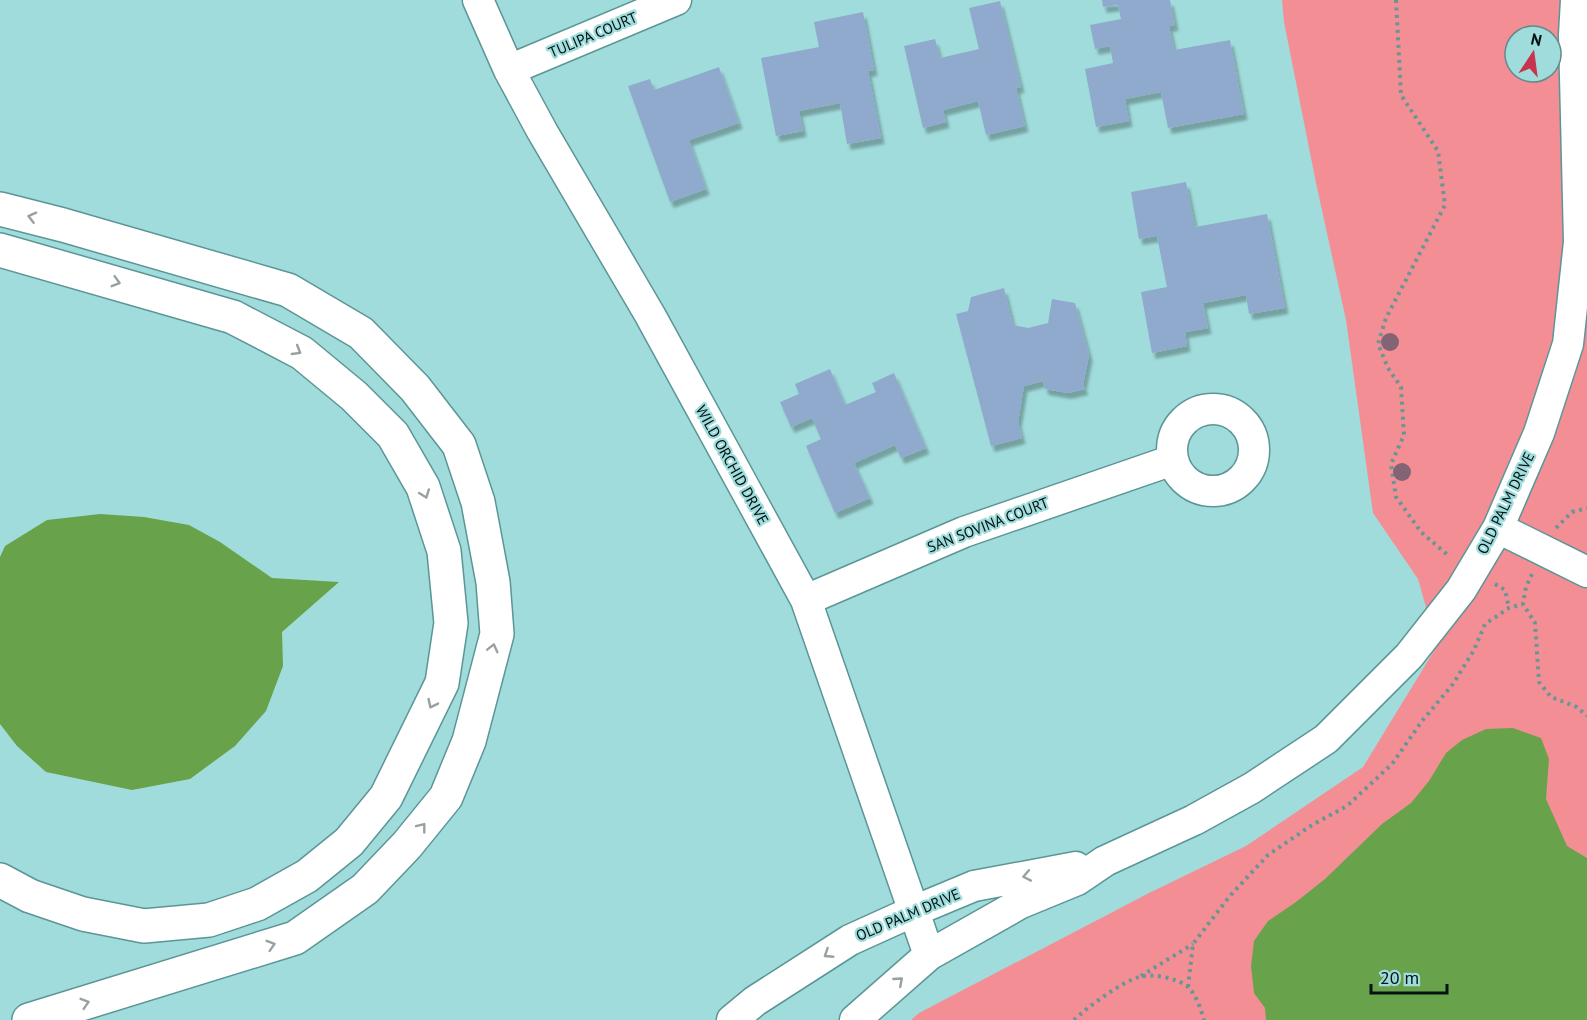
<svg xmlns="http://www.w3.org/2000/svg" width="1587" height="1020" viewBox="0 0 1587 1020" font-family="'PT Sans',sans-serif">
  <defs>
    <filter id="shadow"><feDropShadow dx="3.5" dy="6" stdDeviation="1.5" flood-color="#0004"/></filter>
  </defs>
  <rect width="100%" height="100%" fill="#a1dcdc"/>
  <!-- green -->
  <path fill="#f48e95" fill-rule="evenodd" d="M1282,0h305v1020h-676l8,-7 230,-120 97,-47 117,-79 74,-121 -19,-67 -45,-66 -27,-193 -30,-137 -32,-161zM1515,36h36v36h-36z"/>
  <!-- water -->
  <path fill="#68a24a" d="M100,514l44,3 45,8 31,17 52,36 67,4 -57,50 1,34 -17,45 -31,35 -45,33 -58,11 -86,-18 -29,-26 -17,-22v-167l5,-11 42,-26z
    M1513,728l28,10 8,21 -3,40 21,47 20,12v162h-321l-1,-12 -11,-15 -3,-27 3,-25 14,-20 28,-19 29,-23 57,-55 29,-21 18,-22 17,-28 16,-13 24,-11z"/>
  <!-- building -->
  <path fill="#90aace" filter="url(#shadow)" d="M1102,0h68l5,25 -6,1 5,24 56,-10 14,74 -76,14 -7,-36 -36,7 4,22 -33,6 -11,-58 28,-6 -3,-17 -15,3 -5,-24 31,-6 -3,-14 -15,2z
    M1000,1l21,86 -5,1 9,38 -39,9 -8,-34 -35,9 3,12 -23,6 -19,-82 31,-7 5,19 39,-9 -10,-41z
    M863,12l11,58 -6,1 13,67 -34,6 -7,-41 -41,8 4,20 -27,5 -15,-78 58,-11 -5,-25z
    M719,67l20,56 -50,17 17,49 -36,13 -42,-116 22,-7 4,11z
    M1186,182l9,45 72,-13 18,94 -36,6 -3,-19 -43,8 5,25 -23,4 2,14 -35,7 -11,-61 26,-5 -10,-51 -18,3 -8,-47z
    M1004,288l9,37 15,3 20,-5 4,-24 23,4 14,52 -6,30 2,4 -17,4 -23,-4 -2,-8 -19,5 -6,36 4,16 -31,8 -35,-132 12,-3 3,-14z
    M830,369l15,36 31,-13 -4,-9 22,-10 32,75 -25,10 -6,-13 -41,18 16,35 -35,15 -29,-67 15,-7 -9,-21 -21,9 -11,-25 19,-8 -4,-10z"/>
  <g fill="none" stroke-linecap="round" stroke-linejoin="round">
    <defs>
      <path id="street" d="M478,0l31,70 33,61 108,184 156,285 123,355
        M509,70l167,-70
        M1172 450a41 41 0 1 1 82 0a41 41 0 1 1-82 0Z
        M1498,528l89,44
        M806,600l158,-68 209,-72
        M732,1020l23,-19 95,-61 64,-29 60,-25 102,-19
        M855,1020l74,-65 92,-52 56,-23 28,-19 89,-41 58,-32 74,-49 83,-83 52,-66 37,-62 41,-95 29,-89 11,-102 -5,-207 2,-35"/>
      <path id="highway" d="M0,209l63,16 225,65 73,43 54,55 44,57 19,57 15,80 4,52 -28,107 -23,56 -39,48 -42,44 -70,49 -266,82
        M0,250l233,67 69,36 52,43 39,39 30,52 21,64 7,72 -9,60 -56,114 -37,45 -42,34 -50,28 -48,16 -65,6 -61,-12 -53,-18 -30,-16"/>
    </defs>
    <!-- street casing -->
    <use href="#street" stroke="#5c9596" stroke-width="33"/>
    <!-- highway casing -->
    <use href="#highway" stroke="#5c9596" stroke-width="36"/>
    <!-- path -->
    <path stroke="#689595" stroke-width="4" stroke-dasharray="3 4.5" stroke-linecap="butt" d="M1396,0l5,95 37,56 7,54 -59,113 -8,26 10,24 13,19 3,48 -13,29 5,33 25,35 29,25
      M1556,528l16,-16 15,-4
      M1532,574l-6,13 -3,17 12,19 4,59 12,15 26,10 10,9
      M1495,584l10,6 4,18
      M1141,976l52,-32
      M1188,987l5,-43 36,-47 39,-42 44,-30 35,-19 45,-42 30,-43 31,-37 21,-34 11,-26 24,-16 14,-4
      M1074,1020c12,-12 49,-39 65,-43 12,-4 39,1 49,10 8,7 13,23 16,33"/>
    <!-- street -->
    <use href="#street" stroke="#fff" stroke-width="30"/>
    <!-- highway -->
    <use href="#highway" stroke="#fff" stroke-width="33"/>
  </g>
  <!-- trees -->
  <g fill="#836474">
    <circle cx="1390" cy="342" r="9"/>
    <circle cx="1402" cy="472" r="9"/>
  </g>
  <!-- one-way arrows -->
  <defs><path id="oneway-chevron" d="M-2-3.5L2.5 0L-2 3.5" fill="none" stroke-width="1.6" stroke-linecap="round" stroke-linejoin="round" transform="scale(1.5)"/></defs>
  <g stroke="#99a0a0">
    <use href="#oneway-chevron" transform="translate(32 217) rotate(-166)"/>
    <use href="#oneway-chevron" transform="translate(116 282) rotate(16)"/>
    <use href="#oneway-chevron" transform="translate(297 351) rotate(31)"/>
    <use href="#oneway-chevron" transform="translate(425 494) rotate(70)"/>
    <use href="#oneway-chevron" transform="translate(493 648) rotate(-76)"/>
    <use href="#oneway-chevron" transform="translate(432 704) rotate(116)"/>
    <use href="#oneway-chevron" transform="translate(422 827) rotate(-52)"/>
    <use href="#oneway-chevron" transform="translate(1027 876) rotate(169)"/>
    <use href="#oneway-chevron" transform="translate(271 945) rotate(-17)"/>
    <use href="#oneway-chevron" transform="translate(828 954) rotate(147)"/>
    <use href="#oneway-chevron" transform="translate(899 981) rotate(-41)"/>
    <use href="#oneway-chevron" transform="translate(85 1003) rotate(-17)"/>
  </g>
  <g text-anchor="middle" stroke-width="4.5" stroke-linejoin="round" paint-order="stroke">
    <!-- street labels -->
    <g font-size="15" fill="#001212" stroke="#a1dcdc">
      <text transform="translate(593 35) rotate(-23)" y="5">TULIPA COURT</text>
      <text transform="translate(732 465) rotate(61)" y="5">WILD ORCHID DRIVE</text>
      <text transform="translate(1506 503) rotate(-64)" y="5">OLD PALM DRIVE</text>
      <text transform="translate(988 525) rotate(-21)" y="5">SAN SOVINA COURT</text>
      <text transform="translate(908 915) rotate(-23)" y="5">OLD PALM DRIVE</text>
    </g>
  </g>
  <!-- north arrow -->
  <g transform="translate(1533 54) rotate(13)"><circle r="28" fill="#a1dcdc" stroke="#618b8b" stroke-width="1.5"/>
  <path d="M0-4.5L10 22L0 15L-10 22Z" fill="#c6354d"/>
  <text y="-9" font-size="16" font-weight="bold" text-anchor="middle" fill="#001212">N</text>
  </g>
  <!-- scale -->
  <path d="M1371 984v9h76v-9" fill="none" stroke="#001212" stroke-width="3"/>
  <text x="1380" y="984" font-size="18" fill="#001212" stroke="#a1dcdc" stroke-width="4.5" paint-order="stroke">20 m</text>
</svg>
